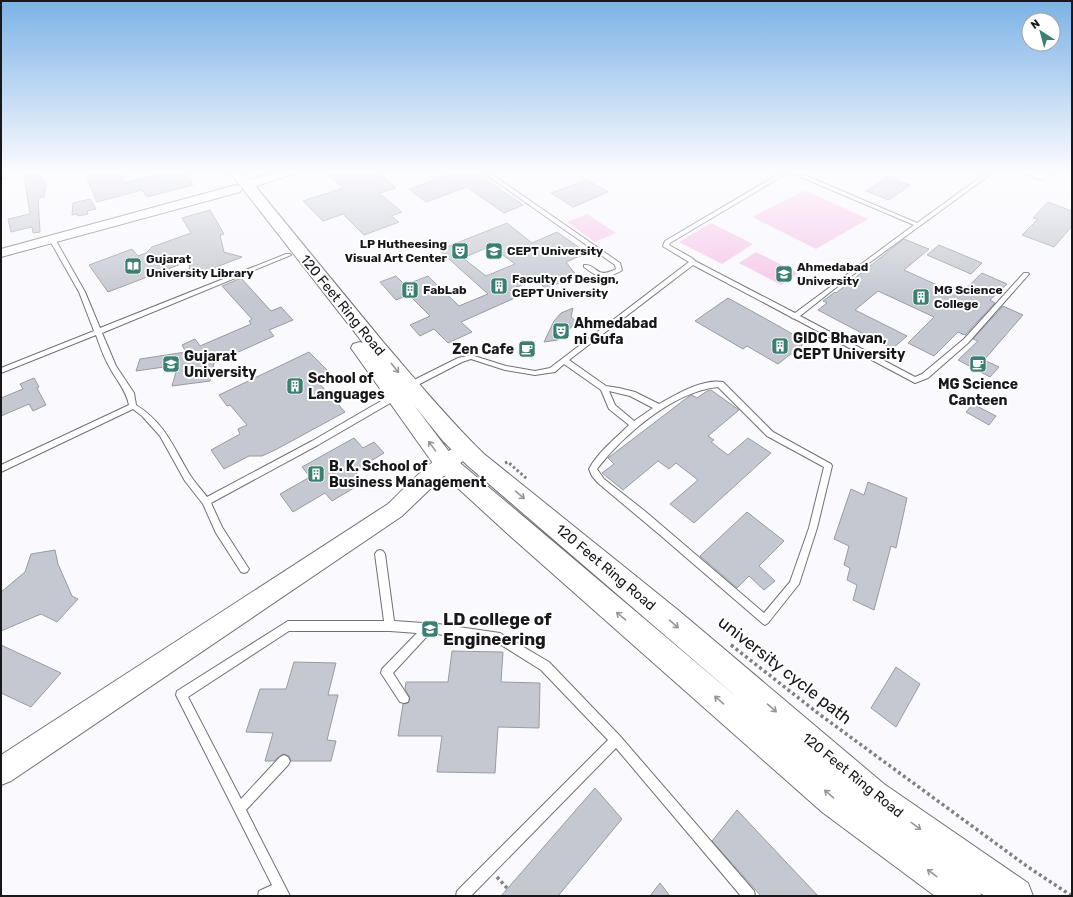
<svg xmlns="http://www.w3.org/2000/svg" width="1073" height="897" viewBox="0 0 1073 897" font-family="Rubik,sans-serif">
  <rect width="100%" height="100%" fill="#f9f9fe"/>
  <!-- green -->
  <path fill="#f6c6e7" d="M805,190l63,29 -52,30 -64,-32z
    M587,214l29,19 -21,9 -28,-20z
    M711,223l42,21 -31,20 -43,-22z
    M756,252l42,21 -17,12 -42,-22z"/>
  <!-- building -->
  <path fill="#c5c8d0" stroke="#999ba4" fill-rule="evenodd" d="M108,171h11l6,12 45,-12h14l9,14 -46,12 -5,-7 -45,12 -11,-25z
    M340,171h26l2,2 8,-2 20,17 -17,5 23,19 -11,4 8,6 -35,13 -21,-21 -20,7 -20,-20 40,-13 -15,-13z
    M460,171h13l50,34 -19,8 -37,-26 -41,15 -17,-13z
    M38,172l8,13 -2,12 -6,1 2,34 -7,1 -1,-6 -21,5 -3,-13 22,-5 -6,-38z
    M888,177l22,8 -21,15 -23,-9z
    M587,180l21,12 -35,15 -22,-14z
    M90,199l6,10 -9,2 1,3 -10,2 -1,-2 -5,1 1,-12z
    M1048,202l24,9v15l-18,21 -32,-12 16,-16 -5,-1z
    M210,210l14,24 -4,1 4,17 18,5 -46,18 -6,-1 -1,-13 -81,31 -19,-27 43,-16 6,7 8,-3 6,-6 39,-14 -9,-15z
    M507,223l25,20 25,-11 30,21 -21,9 10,13 -30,14 -10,-10 -26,11 7,7 -56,25 11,10 -24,11 -14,-14 -14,7 -10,-11 20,-9 -21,-21 -13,5 -16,-18 16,-6 9,9 23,-9 31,30 29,-12 -49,-44zM491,246l24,18 -29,12 -23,-18z
    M904,239l25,10 -25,21 55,25 23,-22 25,11 -17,16 5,3 -30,32 -7,-3 -24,24 -26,-13 26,-26 -56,-26 -23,19 52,26 -15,13 -74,-39 9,-7 -4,-2 12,-9 1,1z
    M939,245l24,10 19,8 -11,11 -44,-19z
    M241,278l30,33 10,-4 12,13 -24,10 5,6 -60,27 -4,18 -38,5 6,-21 -42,6 4,-12 46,-7 -4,-7 13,-6 5,7 51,-22 -2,-3 3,-2 -30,-33z
    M728,298l47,26 31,18 -28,22 -31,-18 -4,3 -48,-28z
    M1003,306l20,9 -39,45 15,7 -9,10 -32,-17 20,-19 -5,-2z
    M573,308l-2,9 5,4 -8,10 -10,9 -14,2 10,-21 7,-8z
    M309,352l24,24 -14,7 26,29 -68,37 -15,7h-13l-25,13 -13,-19 29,-16 -2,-5 9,-4 -17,-20 -3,1 -8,-11z
    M34,378l5,9 -2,1 9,17 -13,6 -4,-7 -28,12v-18l22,-9 -3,-5z
    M711,390l28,20 -31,26 6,4 -3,2 17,13 20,-17 23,15 -77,70 -24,-19 28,-24 -22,-17 -7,6 -11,-8 -35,29 -21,-17 12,-9 -6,-6 80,-61 4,-2 5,3 10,-7z
    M973,404l23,12 -7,9 -23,-13z
    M354,438l9,10 11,-6 10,11 -30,18 10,11 -32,19 -7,-8 -32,19 -13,-18 30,-17 -8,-10z
    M868,482l39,16 -11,50 -5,-2 -17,64 -21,-10 4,-15 -10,-5 3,-12 -6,-3 5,-19 -15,-7 17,-50 13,6z
    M747,512l37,29 -25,25 16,15 -11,9 -15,-14 -12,12 -37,-32z
    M55,550l3,14 14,32 6,3 -21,23 -16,-8 -40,17v-39l24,-20 6,-18z
    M1,645l60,28 -30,34 -30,-14z
    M452,651l51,1 -2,30 39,1 -1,45 -41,-1 -3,46 -58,-1 5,-36h-44l5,-32 5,-1 2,-5 -5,-9 1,-7h42z
    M294,662l42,1 -8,32h10l-11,45 9,1 -5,20h-40l-2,-5 -6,-2 -9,7h-9l8,-28 -27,-1 14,-43h26z
    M896,667l24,17 -24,43 -25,-19z
    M595,788l27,31 -64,77h-57z
    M737,810l81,86h-57l-49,-55z
    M660,883l10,13h-20z"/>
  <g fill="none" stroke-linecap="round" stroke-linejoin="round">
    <defs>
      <path id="service" d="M481,171h6l133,92 2,7 -1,1c-16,9 -23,7 -37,-4v-2c14,-1 11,15 32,4l-1,-4z
        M784,171h11l122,52 65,-47 -9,-5h7l8,5 -145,106 -43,34 115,61 7,-3 42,-35 60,-66h4l1,1 -61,69 -40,35 -13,5 -120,-64 -3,-1 -1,-1 -98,-52 -124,95 37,26 13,2 16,4 24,12c16,-9 44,-26 64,-22l50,50 58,32 1,2 -15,62 -18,56 -31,39 -3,2 -3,-2 -102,-88 -62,-52 -6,-7 -3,-7c9,-17 26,-30 40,-44l-20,-16 -8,-19 -37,-26 -9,8 -20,3 -30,-5 -34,-11 -9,3 -50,26h-6l-1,-2 1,-2 52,-26 13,-3 35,11 29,5 15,-3 139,-106 -25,-15 -1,-1 2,-5zM789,172l125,53 -119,88 -100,-52 -3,-3 -23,-13 1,-2zM718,387l49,49 57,31 -15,61 -19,54 -26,31 -118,-101 -42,-33 -7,-10c26,-34 77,-78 121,-82zM609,391l21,5 23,12 -19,13 -19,-16z
        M50,238l5,1 30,53 15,36 186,-74h4l1,1 -189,78 14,33 18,27 2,12c30,19 37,42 54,70 5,8 12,15 17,22l105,-56 81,-47h6l1,2 -1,2 -81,47 -107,58 11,24 25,39 2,3 -2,3 -3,1 -3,-1 -25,-39 -13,-29 -18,-23 -25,-45 -18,-20 -9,-7 -132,63v-7l128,-60c-3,-15 -12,-24 -19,-37 -6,-10 -10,-22 -14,-33l-95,38v-5l93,-37 -15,-39 -30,-53z
        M380,550l3,1 2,3 9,67 44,3 62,9 49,29 71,74 134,155 1,5h-14l-125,-148 -145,148h-15l1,-5 151,-151 -67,-70 -43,-27 -68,-10 -37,40 16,25 -1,4 -4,1 -4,-1 -19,-29 1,-4 35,-36 -27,-2h-101l-101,66 53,102 39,-42 4,-2 4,2 2,4 -2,4 -42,45 44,86h-32l1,-5 13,-6 -96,-190 1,-4 111,-70h96l-9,-67 2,-3z"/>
      <path id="minor" d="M1020,171h14l6,2 3,-2h10l-12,9z"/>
      <path id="tertiary" d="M1,171h5l1,2 -2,5 -4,1z
        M279,171h19l-2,2 -48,16 -4,-1 -2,-3 2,-3z
        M236,185l4,1 2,3 -2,3 -239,65v-8z
        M466,443l7,2 3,5 -3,5 -21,13 -50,48 -391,265 -10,4v-30l387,-251c22,-21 49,-52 78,-61z"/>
      <path id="primary" d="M229,171h14c47,58 94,115 141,172 33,38 64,76 100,111l194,156 206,174 144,99 5,13h-48l-5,-3 2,3h-47l-113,-84 -313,-277 -72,-66 -86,-121 2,-4 7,-2 3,1zM414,405l29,36 25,25 270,232 -285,-241z"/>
    </defs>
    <!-- service casing -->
    <use href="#service" stroke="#717078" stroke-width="2"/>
    <!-- minor casing -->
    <use href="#minor" stroke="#717078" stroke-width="2"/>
    <!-- tertiary casing -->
    <use href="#tertiary" stroke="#717078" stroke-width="2"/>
    <!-- primary casing -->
    <use href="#primary" stroke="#717078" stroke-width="2"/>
    <!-- path-far1 -->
    <path stroke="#808084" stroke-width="3" stroke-dasharray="2.5 2.5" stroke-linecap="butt" d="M505,463l3,-1 19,17
      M731,645l2,1"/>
    <!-- path -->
    <path stroke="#808084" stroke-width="3.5" stroke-dasharray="3 3" stroke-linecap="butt" d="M731,645l88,69 209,153 44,29
      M497,877l10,11"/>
    <!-- service -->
    <use href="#service" fill="#fff" fill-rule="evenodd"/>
    <!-- minor -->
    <use href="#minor" fill="#fff" fill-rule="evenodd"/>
    <!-- tertiary -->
    <use href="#tertiary" fill="#fff" fill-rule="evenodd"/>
    <!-- primary -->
    <use href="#primary" fill="#fff" fill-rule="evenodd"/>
  </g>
  <!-- one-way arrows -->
  <defs><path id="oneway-shaft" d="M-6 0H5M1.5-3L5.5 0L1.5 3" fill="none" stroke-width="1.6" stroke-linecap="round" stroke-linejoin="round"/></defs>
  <g stroke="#979798">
    <use href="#oneway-shaft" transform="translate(395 368) rotate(51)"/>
    <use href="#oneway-shaft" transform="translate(432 446) rotate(-126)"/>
    <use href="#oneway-shaft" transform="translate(520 495) rotate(40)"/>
    <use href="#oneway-shaft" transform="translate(621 616) rotate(-140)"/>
    <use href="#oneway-shaft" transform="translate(674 624) rotate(41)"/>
    <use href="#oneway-shaft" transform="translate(719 700) rotate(-139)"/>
    <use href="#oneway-shaft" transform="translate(772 708) rotate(41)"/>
    <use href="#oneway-shaft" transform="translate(829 794) rotate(-139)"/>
    <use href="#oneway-shaft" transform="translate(916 826) rotate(36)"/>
    <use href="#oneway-shaft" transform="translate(932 873) rotate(-143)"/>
  </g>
  <!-- sky -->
  <linearGradient id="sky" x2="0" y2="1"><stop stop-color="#7bb2e6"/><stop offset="0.58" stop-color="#fcfcff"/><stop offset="1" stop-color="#fcfcff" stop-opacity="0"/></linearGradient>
  <rect width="1073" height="297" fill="url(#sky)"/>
  <!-- icons -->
  <defs>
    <symbol id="theatre-square" viewBox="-11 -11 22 22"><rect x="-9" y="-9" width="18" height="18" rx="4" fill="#3b7f73" stroke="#fff"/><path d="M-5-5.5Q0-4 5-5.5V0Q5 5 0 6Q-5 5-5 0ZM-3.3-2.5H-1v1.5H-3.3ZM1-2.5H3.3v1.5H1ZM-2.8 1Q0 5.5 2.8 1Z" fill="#fff"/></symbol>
    <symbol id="university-square" viewBox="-11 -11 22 22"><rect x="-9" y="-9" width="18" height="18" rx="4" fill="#3b7f73" stroke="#fff"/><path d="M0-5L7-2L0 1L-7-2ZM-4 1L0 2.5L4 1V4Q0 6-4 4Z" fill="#fff"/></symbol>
    <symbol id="library-square" viewBox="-11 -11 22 22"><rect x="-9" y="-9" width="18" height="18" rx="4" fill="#3b7f73" stroke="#fff"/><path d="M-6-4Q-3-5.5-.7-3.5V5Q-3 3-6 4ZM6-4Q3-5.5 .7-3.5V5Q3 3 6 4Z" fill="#fff"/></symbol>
    <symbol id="building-square" viewBox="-11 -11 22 22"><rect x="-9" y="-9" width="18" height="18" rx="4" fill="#3b7f73" stroke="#fff"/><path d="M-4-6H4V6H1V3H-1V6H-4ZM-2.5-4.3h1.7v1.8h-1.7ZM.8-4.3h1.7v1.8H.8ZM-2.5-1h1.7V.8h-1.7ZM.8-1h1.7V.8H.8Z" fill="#fff"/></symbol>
    <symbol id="cafe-square" viewBox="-11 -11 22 22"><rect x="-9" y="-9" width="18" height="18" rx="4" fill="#3b7f73" stroke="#fff"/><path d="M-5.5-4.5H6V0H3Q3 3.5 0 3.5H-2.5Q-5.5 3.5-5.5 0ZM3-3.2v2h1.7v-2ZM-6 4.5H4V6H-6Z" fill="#fff"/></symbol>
  </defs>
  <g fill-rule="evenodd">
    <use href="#theatre-square" x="450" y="241" width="20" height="20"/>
    <use href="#university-square" x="484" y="241" width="20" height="20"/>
    <use href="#library-square" x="123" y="256" width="20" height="20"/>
    <use href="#university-square" x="774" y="264" width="20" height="20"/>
    <use href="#building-square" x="489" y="276" width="20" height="20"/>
    <use href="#building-square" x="400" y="280" width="20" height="20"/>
    <use href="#building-square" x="911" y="287" width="20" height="20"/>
    <use href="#theatre-square" x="551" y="321" width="20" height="20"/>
    <use href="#building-square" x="770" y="336" width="20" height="20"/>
    <use href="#cafe-square" x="517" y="339" width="20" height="20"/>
    <use href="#university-square" x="161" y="354" width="20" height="20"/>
    <use href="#cafe-square" x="968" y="354" width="20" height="20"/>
    <use href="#building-square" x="285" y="376" width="20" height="20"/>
    <use href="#building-square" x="306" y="464" width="20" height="20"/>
    <use href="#university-square" x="420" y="619" width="20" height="20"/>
  </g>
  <g text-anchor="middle" stroke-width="4" stroke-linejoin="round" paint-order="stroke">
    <!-- far-poi labels -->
    <g font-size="12" font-weight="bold" fill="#18181b" stroke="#fff" text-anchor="start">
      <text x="447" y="248" text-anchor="end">LP Hutheesing<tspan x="447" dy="14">Visual Art Center</tspan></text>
      <text x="507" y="255">CEPT University</text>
      <text x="146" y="263">Gujarat<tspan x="146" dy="14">University Library</tspan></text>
      <text x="797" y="271">Ahmedabad<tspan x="797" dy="14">University</tspan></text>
      <text x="512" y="283">Faculty of Design,<tspan x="512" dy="14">CEPT University</tspan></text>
      <text x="423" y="294">FabLab</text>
      <text x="934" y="294">MG Science<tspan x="934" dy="14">College</tspan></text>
    </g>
    <!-- street labels -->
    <g font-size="14" fill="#18181b" stroke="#fff">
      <text transform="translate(343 305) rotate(51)" y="5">120 Feet Ring Road</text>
      <text transform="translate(606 567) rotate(40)" y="5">120 Feet Ring Road</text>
      <text transform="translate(853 775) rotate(39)" y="5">120 Feet Ring Road</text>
    </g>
    <!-- poi labels -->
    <g font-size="14" font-weight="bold" fill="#18181b" stroke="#fff" text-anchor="start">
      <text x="574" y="328">Ahmedabad<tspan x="574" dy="16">ni Gufa</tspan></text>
      <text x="793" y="343">GIDC Bhavan,<tspan x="793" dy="16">CEPT University</tspan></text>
      <text x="514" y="354" text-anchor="end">Zen Cafe</text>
      <text x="184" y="361">Gujarat<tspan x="184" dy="16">University</tspan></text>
      <text x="308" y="383">School of<tspan x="308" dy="16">Languages</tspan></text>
      <text x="978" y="389" text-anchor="middle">MG Science<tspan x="978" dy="16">Canteen</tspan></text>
      <text x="329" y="471">B. K. School of<tspan x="329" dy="16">Business Management</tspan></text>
    </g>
    <!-- near-poi labels -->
    <g font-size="17" font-weight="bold" fill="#18181b" stroke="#fff" text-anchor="start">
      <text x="443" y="625">LD college of<tspan x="443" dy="20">Engineering</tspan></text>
    </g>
    <!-- near-street labels -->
    <g font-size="17" fill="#18181b" stroke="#fff">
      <text transform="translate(785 670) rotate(38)" y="6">university cycle path</text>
    </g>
  </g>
  <!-- border -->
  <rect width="1073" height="897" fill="none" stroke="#18181b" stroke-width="4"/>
  <!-- north arrow -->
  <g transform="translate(1041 32) rotate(324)"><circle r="19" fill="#ffffff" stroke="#a3a3a4"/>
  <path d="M0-3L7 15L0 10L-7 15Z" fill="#3b7f73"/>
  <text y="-6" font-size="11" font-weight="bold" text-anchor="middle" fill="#18181b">N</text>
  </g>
</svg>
